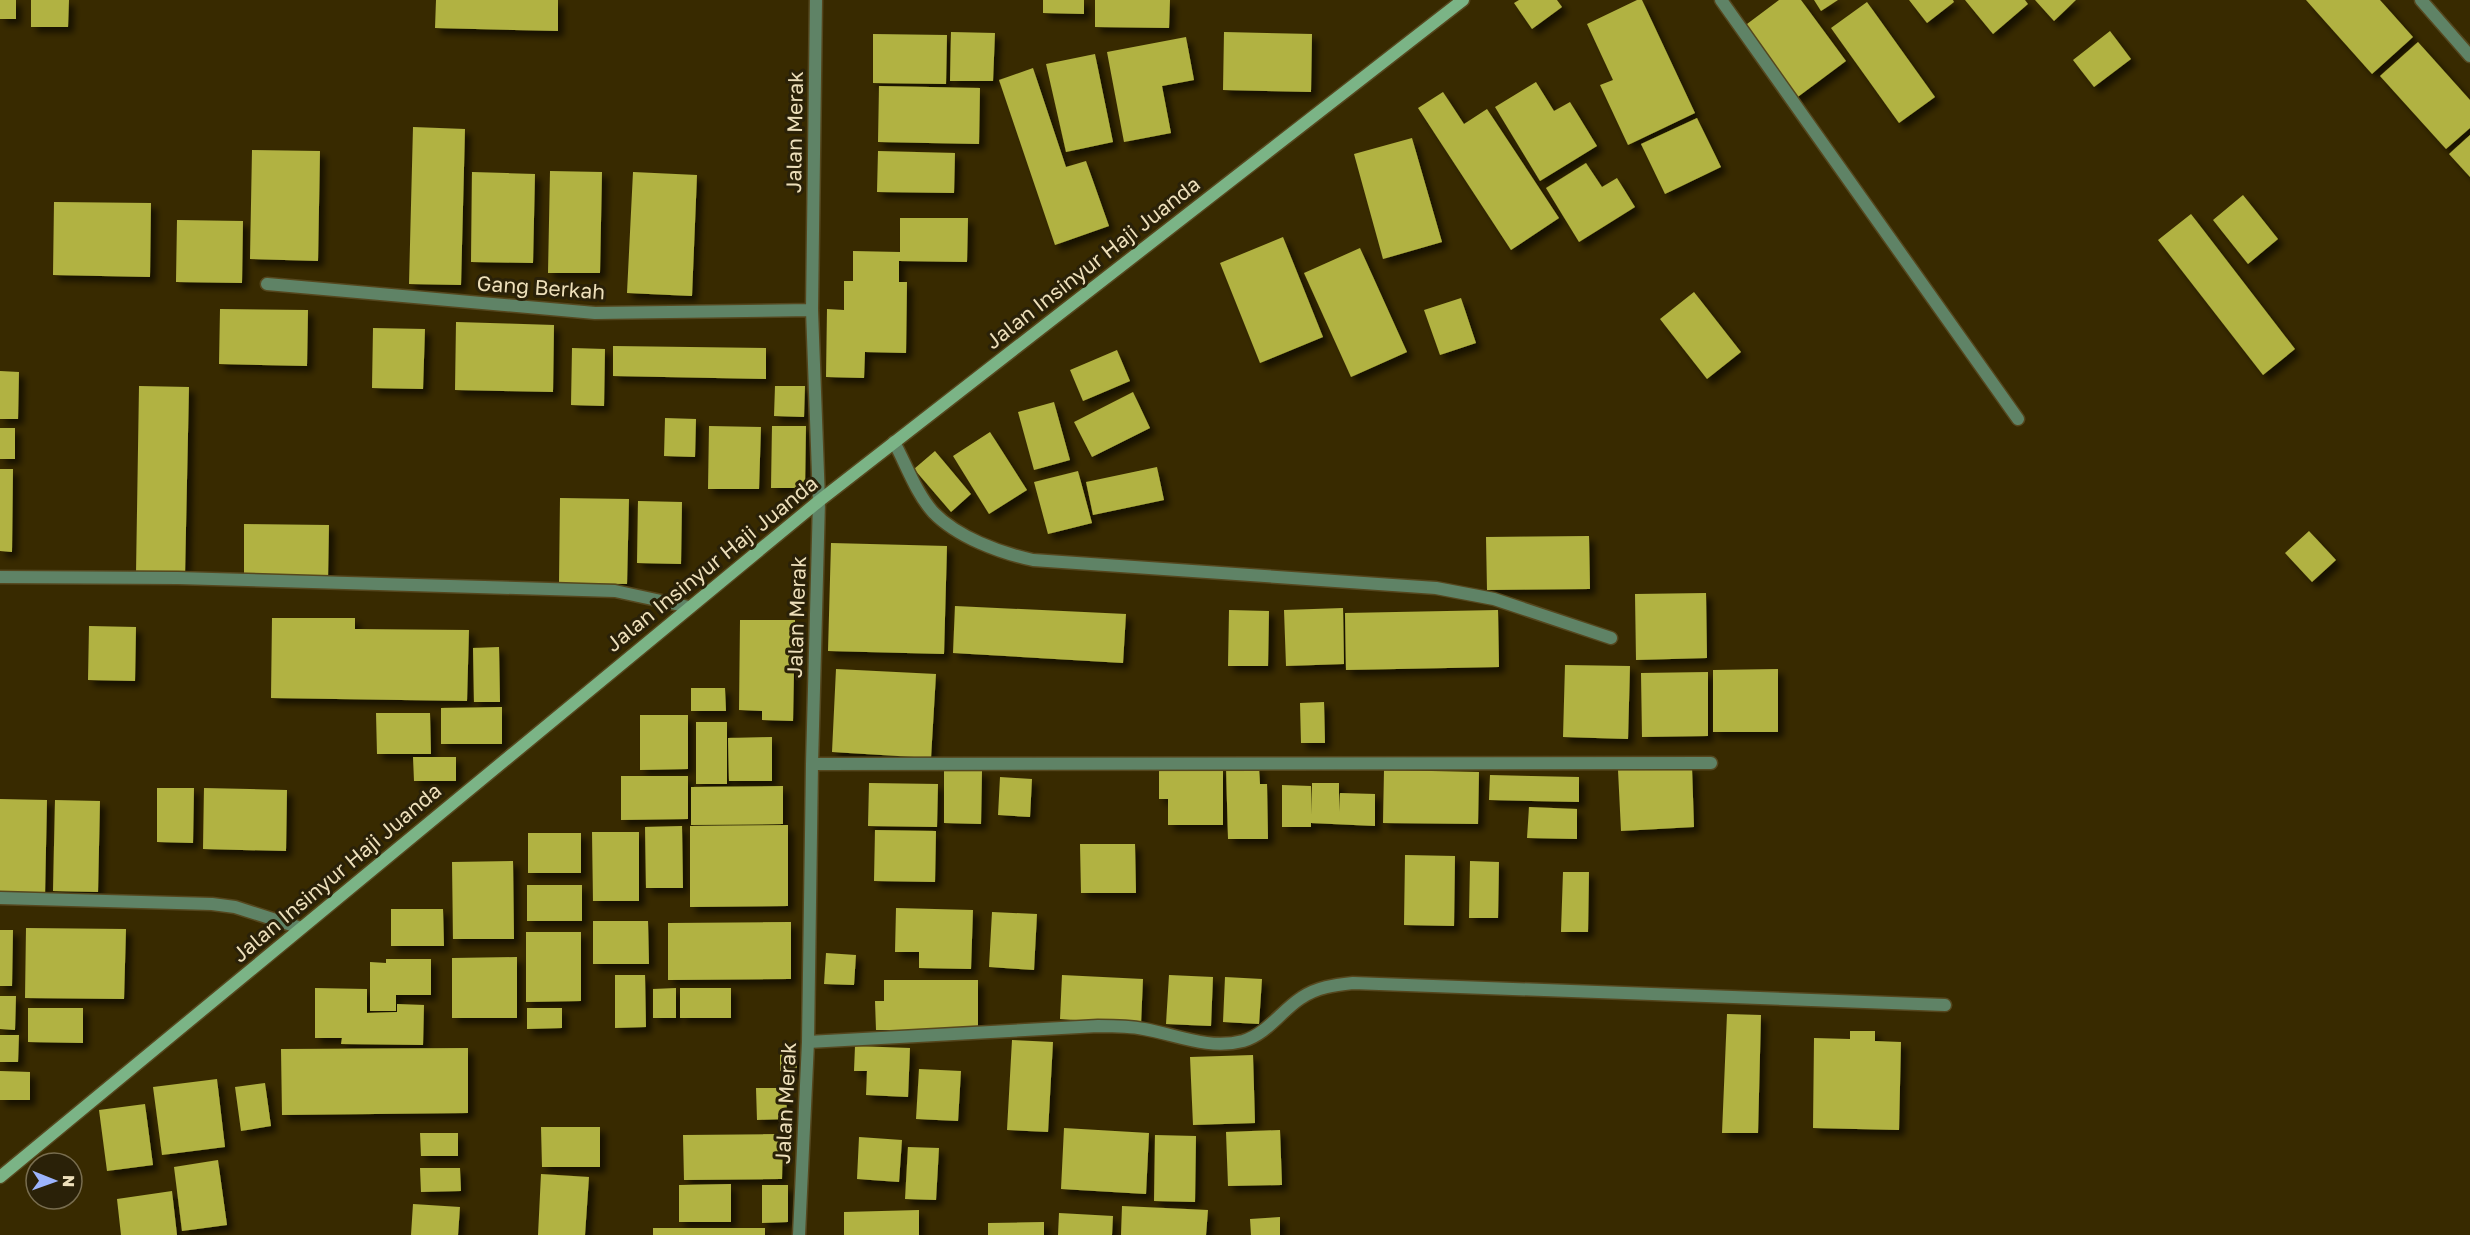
<svg xmlns="http://www.w3.org/2000/svg" width="2470" height="1235" viewBox="0 0 2470 1235" font-family="'Golos Text',sans-serif">
  <defs>
    <filter id="shadow"><feDropShadow dx="5.5" dy="5.5" stdDeviation="3" flood-color="#0009"/></filter>
  </defs>
  <rect width="100%" height="100%" fill="#382a00"/>
  <!-- building -->
  <path fill="#b1b243" filter="url(#shadow)" d="M0,0h16v19h-16z
    M31,0h38l-1,27h-37z
    M436,0h122v31l-123,-3z
    M1043,0h41v14l-41,-1z
    M1095,0h75l-1,28 -74,-1z
    M1519,0h38l5,7 -30,22 -18,-26z
    M1637,0h5l53,113 -67,32 -28,-60 13,-5 -26,-56z
    M1779,0h22l45,61 -51,38 -52,-72z
    M1814,0h24l-17,11z
    M1909,0h44l1,2 -27,21z
    M1965,0h60l3,4 -35,30z
    M2035,0h41l-22,21z
    M2306,0h74l33,37 -41,37z
    M1867,2l68,95 -36,26 -68,-95z
    M2110,31l21,28 -37,28 -21,-27z
    M951,32l44,1 -2,48h-43z
    M1224,32l88,2 -1,58 -88,-2z
    M873,34l74,1 -1,49 -73,-1z
    M1186,37l8,43 -32,6 9,47 -47,9 -17,-90z
    M2418,42l52,58v28l-24,21 -66,-73z
    M1095,54l18,88 -47,10 -20,-88z
    M1033,68l33,99 20,-6 23,65 -54,19 -56,-165z
    M1536,82l18,29 16,-9 27,44 -57,35 -45,-74z
    M879,86l101,2 -1,56 -101,-2z
    M1443,92l21,32 23,-15 72,109 -48,32 -93,-142z
    M1697,118l24,49 -56,27 -24,-50z
    M413,127l52,2 -4,156 -52,-1z
    M2470,135v42l-21,-23z
    M1412,138l30,104 -59,17 -29,-105z
    M252,150l68,1 -2,110 -68,-2z
    M878,151l77,2 -1,40 -77,-1z
    M1586,163l16,24 15,-9 18,29 -56,35 -33,-54z
    M550,171l52,1 -2,101h-52z
    M472,172l63,2 -2,89 -62,-1z
    M633,172l64,3 -5,121 -65,-3z
    M2243,195l35,44 -30,25 -35,-44z
    M54,202l97,1 -1,74 -97,-2z
    M2191,214l104,135 -32,26 -105,-135z
    M900,218h68l-1,44 -68,-1v21h8l-1,71 -41,-1 -1,26 -38,-1 1,-68 17,1v-29h9v-30l47,1z
    M177,220l66,1 -1,62 -66,-1z
    M1283,237l40,100 -63,26 -40,-100z
    M1360,248l47,104 -56,25 -47,-104z
    M1694,292l47,60 -34,27 -47,-60z
    M1461,298l15,45 -36,12 -16,-45z
    M220,309l88,1 -1,56 -88,-2z
    M456,322l98,3 -1,67 -98,-2z
    M373,328l52,1 -2,60 -51,-1z
    M613,346l153,2v31l-153,-3z
    M572,348l33,1 -1,57 -33,-1z
    M1117,350l13,31 -47,20 -13,-31z
    M0,371l19,1 -1,47h-18z
    M139,386l50,1 -4,188 -49,-1z
    M775,386h30l-1,31 -30,-1z
    M1133,392l17,36 -58,29 -18,-35z
    M1054,402l16,58 -36,10 -16,-58z
    M665,418l31,1 -1,38 -31,-1z
    M709,426l52,1 -2,62h-51z
    M772,426h34l-1,62h-34z
    M0,428h15v31h-15z
    M990,432l37,58 -38,24 -36,-58z
    M935,451l36,43 -20,18 -37,-43z
    M1157,467l7,33 -71,15 -7,-33z
    M0,469h13l-1,83 -12,-1z
    M1078,471l14,52 -44,11 -14,-52z
    M560,498l69,1 -2,85 -68,-1z
    M638,501l44,1 -1,62 -44,-1z
    M244,524l85,1 -1,53 -84,-2z
    M2309,531l27,29 -24,22 -27,-29z
    M1589,536l1,53 -103,1 -1,-53z
    M831,543l116,3 -3,108 -116,-3z
    M1706,593l1,65 -71,2 -1,-66z
    M955,606l171,8 -3,49 -170,-10z
    M1343,608l1,56 -58,2 -2,-56z
    M1229,610l40,1 -1,55h-40z
    M1498,610l1,57 -153,3 -1,-57z
    M272,618h83v11l114,1 -2,71 -196,-3z
    M740,620h55l-2,101 -31,-1v-9l-23,-1z
    M89,626l47,1 -1,54 -47,-1z
    M499,647l1,55h-26l-1,-54z
    M1565,665l65,1 -2,73 -65,-2z
    M836,669l100,5 -5,84 -99,-6z
    M1778,669v63h-65v-62z
    M1708,672v64l-66,1 -1,-64z
    M691,688h34l1,23h-35z
    M1324,702l1,41h-24l-1,-40z
    M502,707v37h-61v-36z
    M376,713h54l1,41h-54z
    M640,715h48v54l-48,1z
    M696,722h31v62h-31z
    M772,737v44h-43l-1,-43z
    M413,757h43v24h-42z
    M1226,767h33l1,17h7l1,55h-40z
    M1692,767l2,60 -73,4 -3,-61z
    M1159,769h64v56h-55v-26h-9z
    M1384,770l95,2 -1,52 -95,-1z
    M944,771h38l-1,53 -37,-1z
    M1490,775l89,2v25l-90,-2z
    M621,776h67v43l-67,1z
    M1000,777l32,2 -2,38 -32,-2z
    M869,783l69,1 -1,43 -69,-1z
    M1312,783h27v29l1,-19 35,1v32l-64,-3v4h-29v-42l29,1 1,29z
    M783,786v38l-92,1v-38z
    M157,788h37l-1,55 -36,-1z
    M204,788l83,2 -1,61 -83,-2z
    M0,799l47,1 -2,95 -45,-1z
    M55,800l45,1 -2,91 -45,-1z
    M1529,807l48,2v30l-50,-1z
    M788,825v81l-98,1v-81z
    M682,826l1,62h-37l-1,-61z
    M875,830l61,1 -1,51 -61,-1z
    M592,832h47v69h-46z
    M528,833h53v40h-53z
    M1080,844h55l1,49h-55z
    M1405,855l50,1 -1,70 -50,-1z
    M513,861l1,78h-61l-1,-77z
    M1470,861l29,1 -1,56h-29z
    M1563,872h26l-1,60h-27z
    M527,885h55v36h-55z
    M896,908l77,2 -2,59 -52,-1v-16h-24z
    M391,909h52l1,37h-53z
    M992,912l45,2 -3,56 -45,-3z
    M593,921h55l1,43h-56z
    M791,922v57l-123,1v-57z
    M26,928l100,1 -2,70 -99,-1z
    M0,930h13l-1,56h-12z
    M526,932h55v69l-55,1z
    M826,953l30,2 -2,30 -30,-1z
    M517,957v61h-65v-60z
    M386,959h45v36h-35v16h-26v-49l16,1z
    M615,975h30l1,52 -31,1z
    M1062,975l81,4 -2,45 -81,-5z
    M1169,975l44,2 -2,49 -45,-2z
    M1225,977l37,2 -3,45 -36,-2z
    M884,980h94v50h-102l-1,-29h9z
    M315,988l52,1v24l30,-1v-8l27,1 -1,40 -82,-1 1,-6h-27z
    M676,988v30h-23v-29z
    M680,988h51v30h-51z
    M0,996h16l-1,34 -15,-1z
    M28,1008h55v35l-55,-1z
    M527,1008h35v20l-35,1z
    M1727,1014l34,1 -3,118h-36z
    M1850,1031h25v10l26,1 -2,88 -86,-2 1,-90 36,1z
    M0,1035h19l-1,27h-18z
    M1012,1040l41,2 -5,90 -41,-2z
    M855,1046l55,2 -2,49 -42,-2 1,-24h-13z
    M468,1048v65l-186,2 -1,-66z
    M780,1054h16l1,17h-17z
    M1253,1055l2,68 -62,2 -3,-68z
    M919,1069l42,2 -3,50 -42,-2z
    M0,1071l30,1v28h-30z
    M217,1079l8,68 -63,8 -9,-68z
    M265,1083l6,43 -30,5 -6,-44z
    M756,1088h30l1,31 -30,1z
    M145,1104l8,61 -46,6 -8,-61z
    M541,1127h59v40h-58z
    M1064,1128l85,5 -3,61 -85,-5z
    M1280,1130l2,55 -54,1 -2,-54z
    M420,1133h38v23h-37z
    M783,1134l-1,45 -98,1 -1,-45z
    M1155,1135l41,1 -1,66 -41,-1z
    M859,1137l43,3 -3,42 -42,-3z
    M908,1147l31,1 -3,52 -31,-1z
    M218,1160l9,65 -45,6 -8,-64z
    M420,1168h40l1,23 -40,1z
    M541,1174l48,3 -4,58h-47z
    M731,1184v38h-52v-37z
    M762,1185h26v37l-26,1z
    M172,1191l5,44h-56l-4,-36z
    M413,1204l47,3 -2,28h-47z
    M1122,1206l86,4 -2,25h-85z
    M919,1210v25h-75v-23z
    M1059,1213l54,3 -1,19h-54z
    M1280,1217v18h-29l-1,-16z
    M1044,1222v13h-56v-12z
    M653,1228h112v7h-112z"/>
  <g fill="none" stroke-linecap="round" stroke-linejoin="round">
    <defs>
      <path id="lane" d="M1721,0l297,419
        M894,442c12,22 22,51 39,70 24,25 67,41 100,48l403,28 58,11 117,39"/>
      <path id="street" d="M2421,0l49,56
        M267,284l328,29 217,-3
        M0,577l178,1 437,13 74,16
        M812,764l899,-1
        M0,898l212,6 23,3 66,21
        M808,1042l290,-16c16,0 31,0 46,3 33,6 65,21 99,12 24,-7 38,-30 58,-43 16,-11 34,-13 52,-15l592,22
        M799,1235l9,-193 4,-278 7,-263 -7,-191 4,-310"/>
      <path id="secondary" d="M0,1177l819,-676 644,-501"/>
    </defs>
    <!-- lane casing -->
    <use href="#lane" stroke="#55471e" stroke-width="15"/>
    <!-- street casing -->
    <use href="#street" stroke="#55471e" stroke-width="15"/>
    <!-- secondary casing -->
    <use href="#secondary" stroke="#55471e" stroke-width="15"/>
    <!-- lane -->
    <use href="#lane" stroke="#5f8366" stroke-width="12"/>
    <!-- street -->
    <use href="#street" stroke="#5f8366" stroke-width="12"/>
    <!-- secondary -->
    <use href="#secondary" stroke="#7bb486" stroke-width="12"/>
  </g>
  <g text-anchor="middle" stroke-width="6" stroke-linejoin="round" paint-order="stroke">
    <!-- street labels -->
    <g font-size="21" fill="#eddfba" stroke="#2a2108">
      <text transform="translate(795 132) rotate(-89)" y="7">Jalan Merak</text>
      <text transform="translate(1093 263) rotate(-38)" y="7">Jalan Insinyur Haji Juanda</text>
      <text transform="translate(541 288) rotate(4)" y="7">Gang Berkah</text>
      <text transform="translate(712 564) rotate(-39)" y="7">Jalan Insinyur Haji Juanda</text>
      <text transform="translate(797 617) rotate(-88)" y="7">Jalan Merak</text>
      <text transform="translate(337 873) rotate(-40)" y="7">Jalan Insinyur Haji Juanda</text>
      <text transform="translate(786 1103) rotate(-87)" y="7">Jalan Merak</text>
    </g>
  </g>
  <!-- north arrow -->
  <g transform="translate(54 1181) rotate(91)"><circle r="28" fill="#2a2108" stroke="#786d4f" stroke-width="1.5"/>
  <path d="M0-4.5L10 22L0 15L-10 22Z" fill="#9cb4fd"/>
  <text y="-9" font-size="16" font-weight="bold" text-anchor="middle" fill="#eddfba">N</text>
  </g>
</svg>
